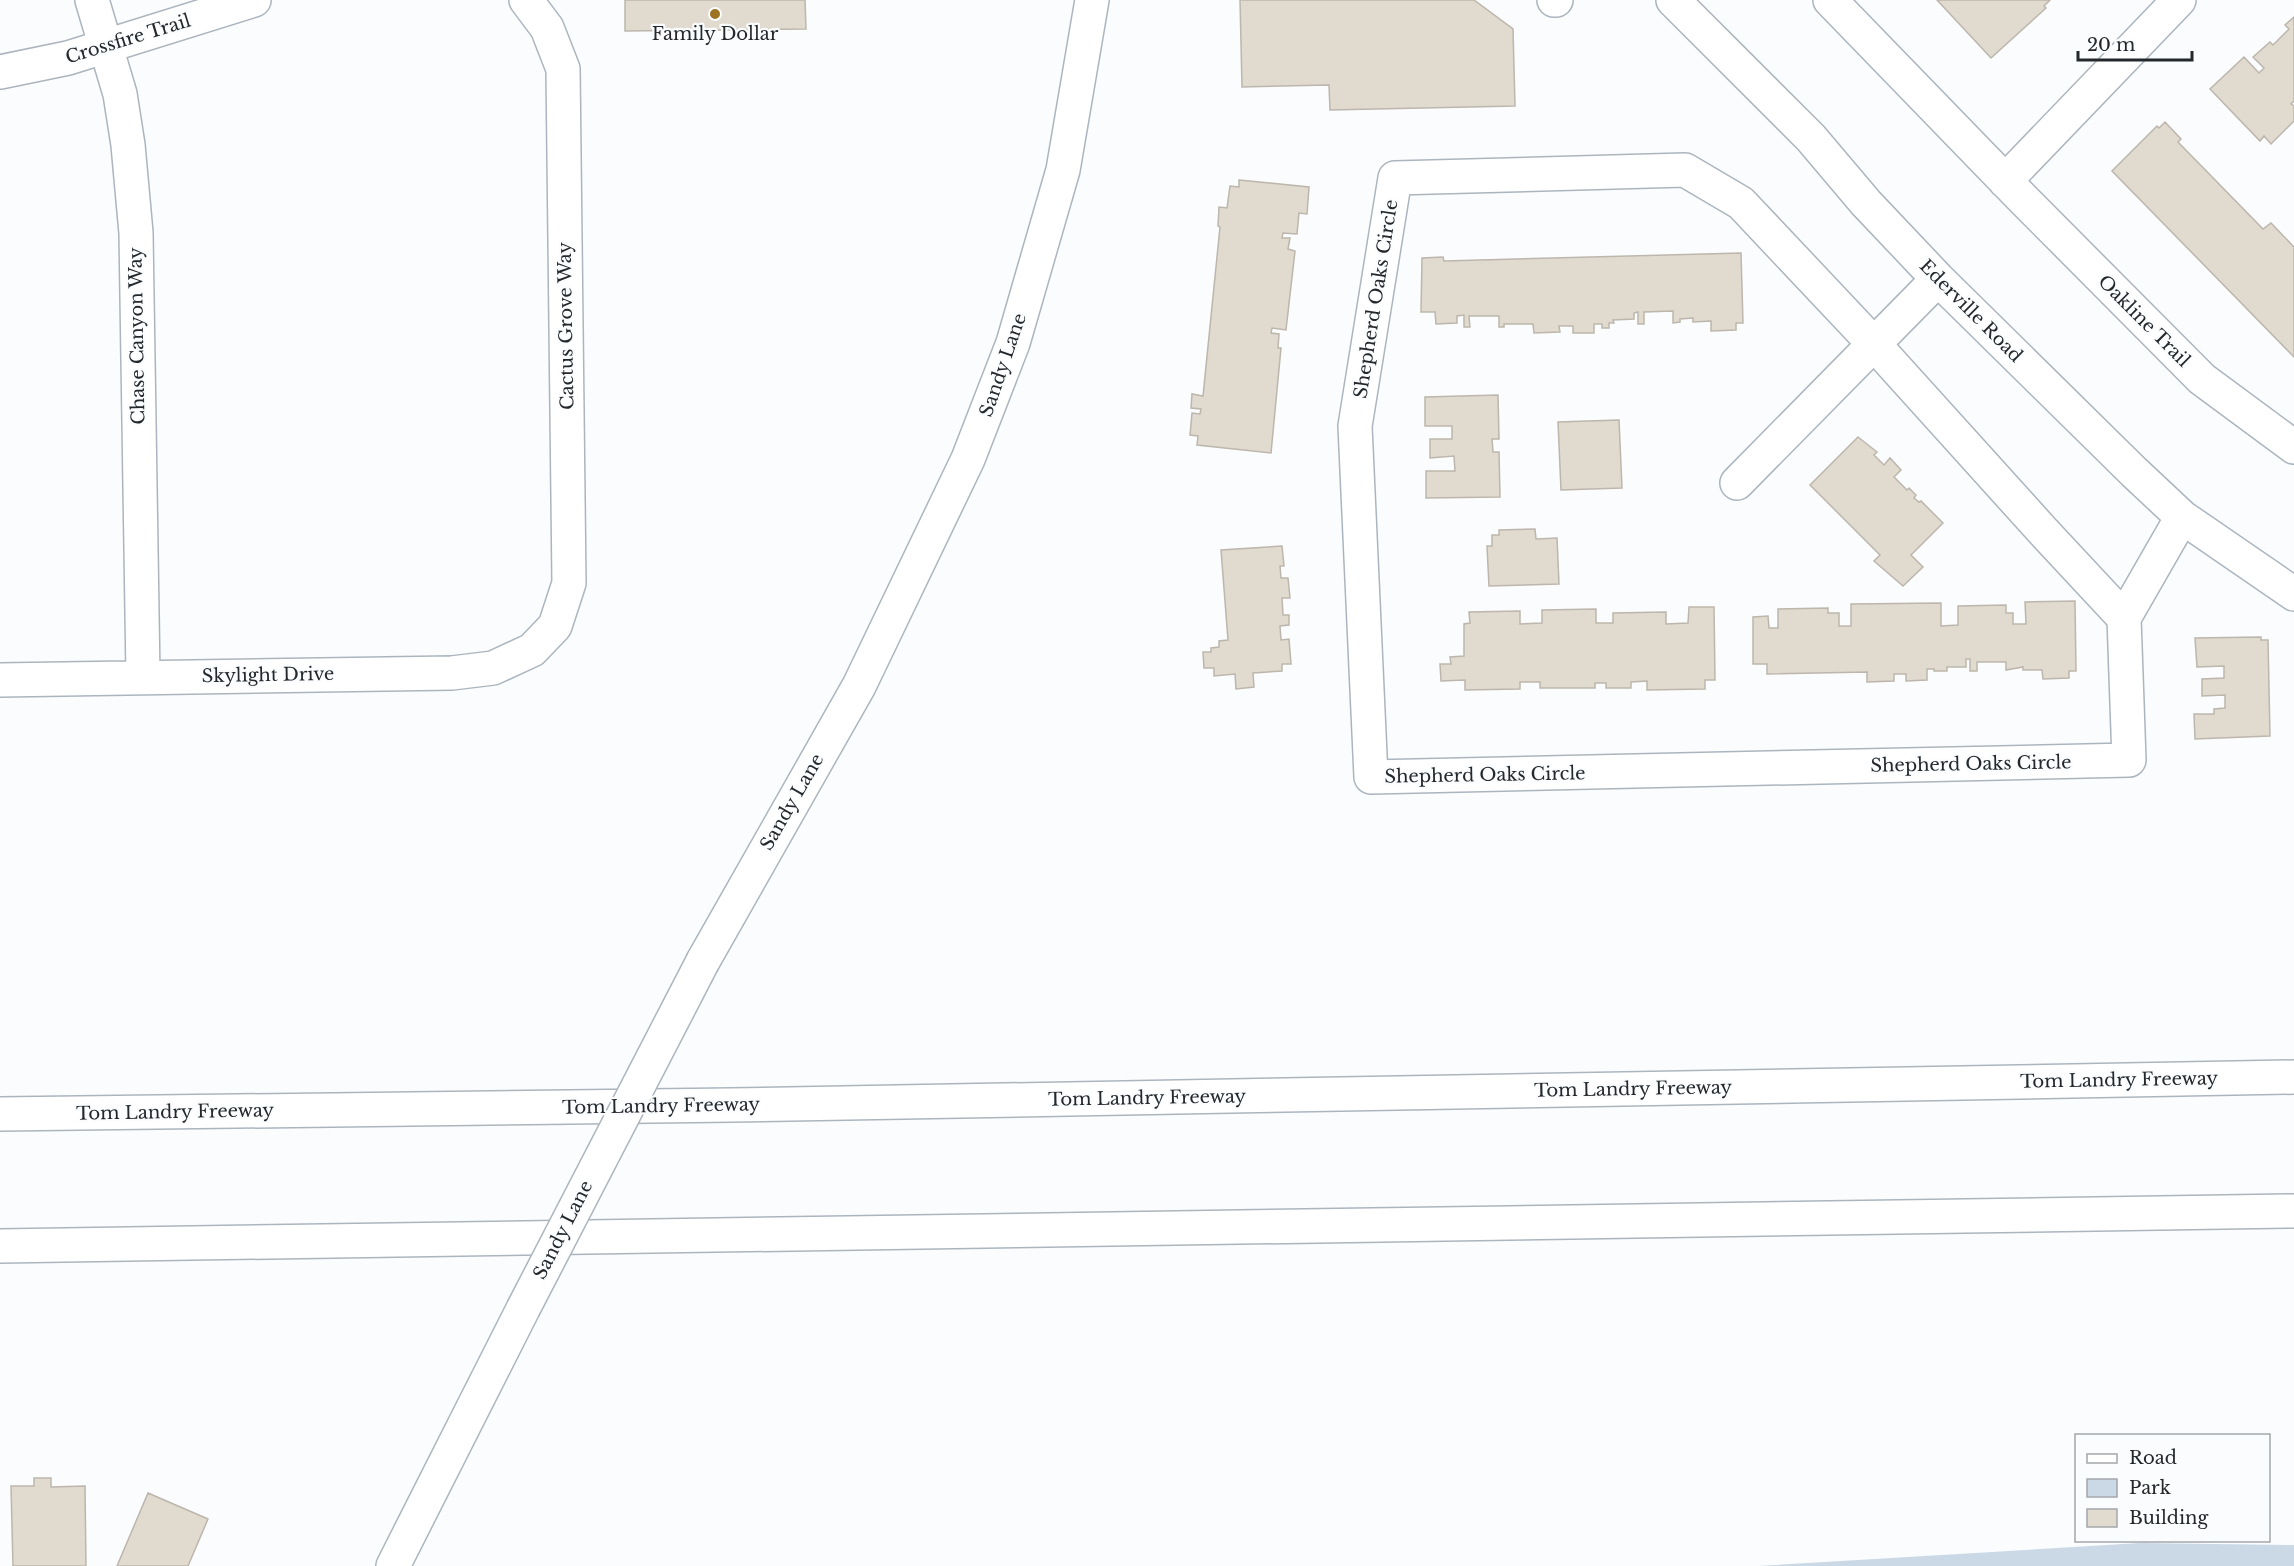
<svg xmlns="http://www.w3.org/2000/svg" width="2294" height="1566" viewBox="0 0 2294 1566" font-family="'Libre Baskerville',serif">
  <rect width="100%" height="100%" fill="#fafcfe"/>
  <!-- green -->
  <path fill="#cbd9e7" d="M2140,1543l154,2v21h-536z"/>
  <!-- building -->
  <path fill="#e0dacf" stroke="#bcb6ac" stroke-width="1.5" d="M625,0h180l1,29 -181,2z
    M1240,0h234l39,29 2,77 -185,4 -1,-25 -87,2z
    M1937,0h113l-6,6 2,2 -55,50z
    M2294,17v84l-3,3 3,2v15l-23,23 -7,-8 -4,5 -50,-52 34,-32 15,16 5,-5 -11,-11 17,-15 3,3 16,-16 -4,-4z
    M2165,122l16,17 -3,3 85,87 8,-6 23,24v110l-182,-186 45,-45 2,2z
    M1239,180l70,7 -2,27 -8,-1 -2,21 -14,-1 -1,5h8l-2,11 7,2 -9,79 -14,-2 -1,5 8,1 -1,14h3l-10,105 -74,-8 1,-9 -8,-1 2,-22 8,1 1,-5 -10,-1 1,-14 11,2 17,-169 -2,-1 1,-19 8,1 3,-22 9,1z
    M1741,253l2,70h-7v7l-25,1v-10l-18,1v-4l-13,1v3l-7,1v-12l-29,1v12h-6v-12l-4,1v6l-21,1 1,3h-5v5h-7v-4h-8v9h-21v-7h-14l1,6 -26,1 -1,-9h-29v3h-5v-11h-30l1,11h-6v-12l-7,1v7l-21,1 -1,-12h-14l1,-54 21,-1 1,4z
    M1498,395l1,44h-7l1,13h6l1,45 -74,1v-27h29l-1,-15 -24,2v-19h22v-13h-27v-29z
    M1619,420l3,68 -61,2 -3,-68z
    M1858,437l19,15 -3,3 10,10 6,-7 11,12 -7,7 13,13 2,-2 7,7 -2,3 5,4 2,-1 22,22 -32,32 12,12 -20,19 -29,-25 6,-6 -70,-70z
    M1535,529l1,10 21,-1 2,46 -70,2 -2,-40h5v-11h7v-5z
    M1282,546l2,20h-4l1,12h7l2,20h-8l1,17h6v10l-9,1 1,14 8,-1 2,25h-9v7l-29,2 1,14 -18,2 -1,-15 -21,2v-8h-10l-1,-16h8v-4l8,-1v-6l9,-1 -7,-90z
    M2075,601l1,70h-7v7l-26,1 -1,-9h-19v-3l-17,3v-8h-29v9h-7v-12h-4v8h-19v4h-13v-2h-7v11l-21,1v-7h-12v7l-27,1v-10l-100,2v-10h-14v-47l15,-1 1,12h9v-19l50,-1v5h11v13h12v-22l90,-1v23l17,-1v-19l48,-1v8h7v11h13l-1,-22z
    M1689,607h25l1,73h-10v9l-58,1v-9l-16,1v6h-25v-5h-11v5h-55v-6h-20v7l-55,1v-10l-24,1 -1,-17h11l-1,-7 14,-1v-32l6,-1 -1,-11 51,-1v13l22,-1v-13l54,-1v14h17v-10l53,-1v12l22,-1z
    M2261,637v3h7l2,96 -75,3 -1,-25h20v-5l11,-1v-13l-23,1v-17l22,-1v-12l-27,1 -2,-29z
    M34,1478h17v9l34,-1 1,80h-73l-2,-80h23z
    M148,1493l60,26 -20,47h-71z"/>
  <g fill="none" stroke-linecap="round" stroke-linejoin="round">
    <defs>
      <path id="minor" d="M92,0l28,94 8,51 8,88 7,443
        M1554,0h2
        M1673,0l138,138 55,65 72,76 196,193 48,45 112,77
        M1830,0l192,198 180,181 92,68
        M0,72l68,-14 186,-58
        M1685,170l56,33 133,141 168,186 82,88 5,142 -758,17 -16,-351 40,-248z
        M2005,181l174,-181
        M1737,483l201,-204
        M2124,618l58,-101
        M0,680l452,-7 41,-5 39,-18 23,-24 14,-43 -6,-514 -16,-41 -21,-28
        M703,961l156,-275 109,-227 45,-116 50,-173 29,-170
        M393,1566l130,-257"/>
      <path id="highway" d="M0,1114l732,-9 1562,-28
        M0,1246l2294,-35"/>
    </defs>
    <!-- minor casing -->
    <use href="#minor" stroke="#acb5be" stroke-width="36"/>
    <!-- highway casing -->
    <use href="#highway" stroke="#acb5be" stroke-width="36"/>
    <!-- minor -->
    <use href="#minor" stroke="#fff" stroke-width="33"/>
    <!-- highway -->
    <use href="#highway" stroke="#fff" stroke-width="33"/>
    <defs>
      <path id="minor-bridge" d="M523,1309l180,-348"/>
    </defs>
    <!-- minor-bridge casing -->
    <use href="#minor-bridge" stroke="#acb5be" stroke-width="36" stroke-linecap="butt"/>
    <!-- minor-bridge -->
    <use href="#minor-bridge" stroke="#fff" stroke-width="33"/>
  </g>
  <!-- markers -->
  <circle fill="#9c7320" stroke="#fafcfe" stroke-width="2" cx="715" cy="14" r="6"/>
  <g text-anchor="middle" stroke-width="4.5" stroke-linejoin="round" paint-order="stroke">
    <!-- poi labels -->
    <g font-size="18" fill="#24282b" stroke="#fafcfe">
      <text x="715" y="40">Family Dollar</text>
    </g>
    <!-- street labels -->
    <g font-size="18" fill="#24282b" stroke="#fafcfe">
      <text transform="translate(128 39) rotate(-17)" y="6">Crossfire Trail</text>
      <text transform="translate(1376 299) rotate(-81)" y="6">Shepherd Oaks Circle</text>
      <text transform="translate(1971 311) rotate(45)" y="6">Ederville Road</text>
      <text transform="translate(2144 321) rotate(45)" y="6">Oakline Trail</text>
      <text transform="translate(566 326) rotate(-91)" y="6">Cactus Grove Way</text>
      <text transform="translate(137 336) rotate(-91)" y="6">Chase Canyon Way</text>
      <text transform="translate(1003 365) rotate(-71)" y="6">Sandy Lane</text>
      <text transform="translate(268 675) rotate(-1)" y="6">Skylight Drive</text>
      <text transform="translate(1971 764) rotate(-1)" y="6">Shepherd Oaks Circle</text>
      <text transform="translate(1485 775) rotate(-1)" y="6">Shepherd Oaks Circle</text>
      <text transform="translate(792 802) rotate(-60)" y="6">Sandy Lane</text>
      <text transform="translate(2119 1080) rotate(-1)" y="6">Tom Landry Freeway</text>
      <text transform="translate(1633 1089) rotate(-1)" y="6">Tom Landry Freeway</text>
      <text transform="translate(1147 1098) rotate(-1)" y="6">Tom Landry Freeway</text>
      <text transform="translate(661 1106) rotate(-1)" y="6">Tom Landry Freeway</text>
      <text transform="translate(175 1112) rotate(-1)" y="6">Tom Landry Freeway</text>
      <text transform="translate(563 1230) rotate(-63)" y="6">Sandy Lane</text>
    </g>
  </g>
  <!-- legend -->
  <rect x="2075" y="1434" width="195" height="108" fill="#fafcfe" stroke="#a4a7aa" stroke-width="1.5"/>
  <rect x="2087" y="1454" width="30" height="9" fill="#ffffff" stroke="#a4a7aa" stroke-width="1.5"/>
  <text x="2129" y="1464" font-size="18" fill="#24282b">Road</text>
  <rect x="2087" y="1479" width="30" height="18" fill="#cbd9e7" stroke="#a4a7aa" stroke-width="1.5"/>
  <text x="2129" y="1494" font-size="18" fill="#24282b">Park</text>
  <rect x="2087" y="1509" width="30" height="18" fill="#e0dacf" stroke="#a4a7aa" stroke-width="1.5"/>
  <text x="2129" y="1524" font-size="18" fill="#24282b">Building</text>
  <!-- scale -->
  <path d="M2078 51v9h114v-9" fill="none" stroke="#24282b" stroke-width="3"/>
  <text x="2087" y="51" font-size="18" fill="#24282b" stroke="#fafcfe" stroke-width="4.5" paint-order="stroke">20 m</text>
</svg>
